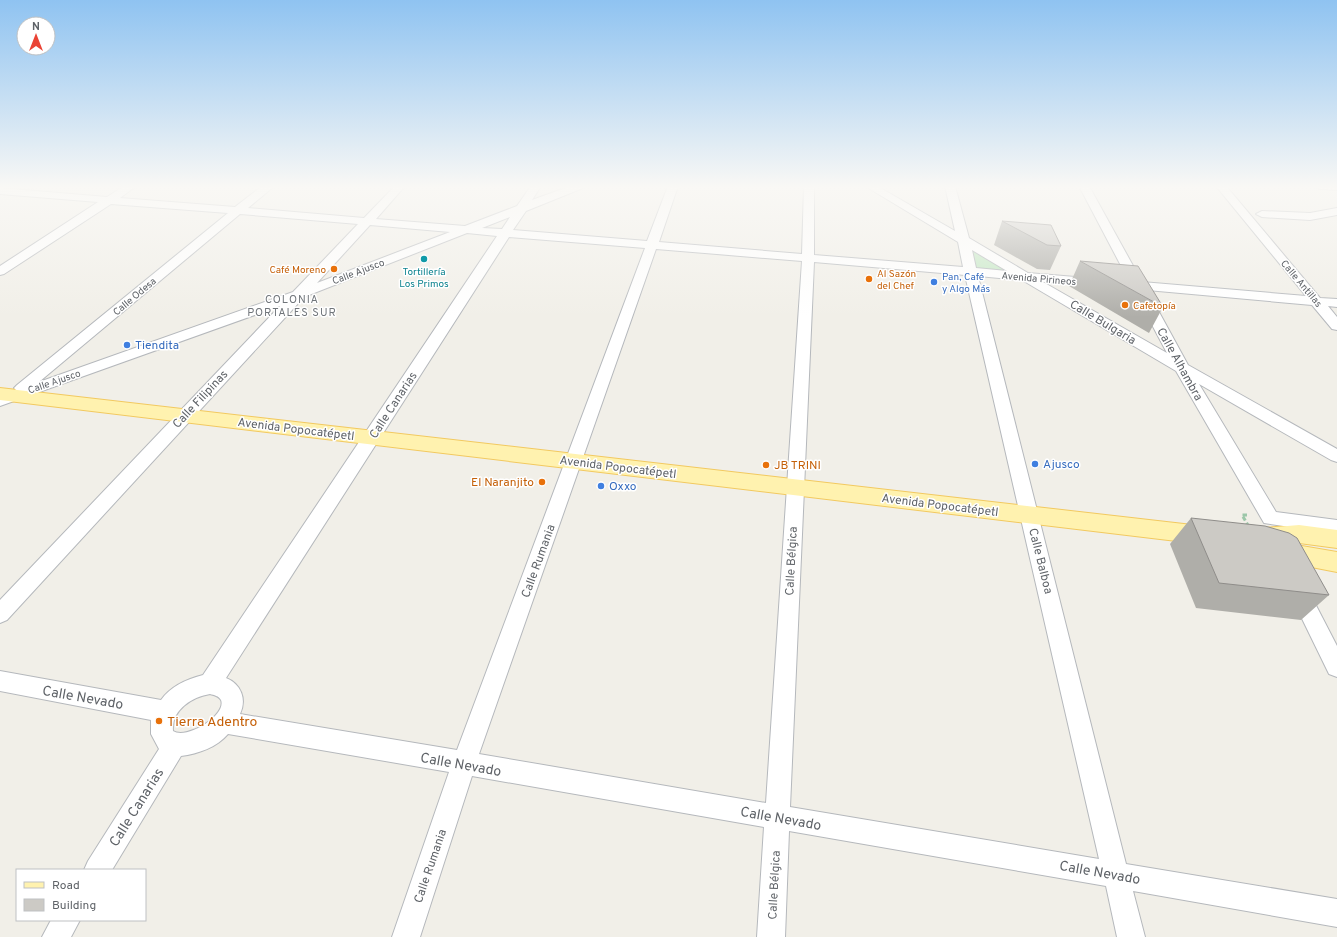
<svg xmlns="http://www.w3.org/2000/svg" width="1337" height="937" viewBox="0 0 1337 937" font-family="Overpass,sans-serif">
  <rect width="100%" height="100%" fill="#f1efe8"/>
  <!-- green -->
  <path fill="#c5e8c5" d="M962,238l65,39 -56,-6z"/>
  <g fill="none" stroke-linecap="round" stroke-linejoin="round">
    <defs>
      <path id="street" d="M124,186h12l-16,12 115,9 27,-21h11l-1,2 -24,20 116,10 31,-32h10l-29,33 89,7 52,-20 14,-20h10l-9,14 39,-14h13l-1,2 -57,23 -13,19 134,11 21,-55h10l-19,56 143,12 2,-68h10v69l149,12 -5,-25 -93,-56h12l78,45 -10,-45h10l14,52 59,35 71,6 1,3 -1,3 -5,1 -51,-4 124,71 -34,-64 -10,-1 -1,-3 1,-3 6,-1 -50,-95h10l53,96 164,14 -90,-110h10l94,112 17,1v8l-9,-1 9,11v13l-5,-1 -20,-24 -165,-15 41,75 149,84v13l-6,-2 -132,-76 77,128 61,8v14l-73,-11 -88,-152 -154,-91 -44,-4 148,588 211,35v28l-204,-36 12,46h-28l-11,-51 -317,-55 -4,106h-28l7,-110 -292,-51 -52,161h-28l57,-165 -221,-38c-11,13 -30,20 -47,22l-69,114h-28l4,-9 71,-112 -8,-15v-14l-151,-29v-20l161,29c10,-14 26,-21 42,-25l294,-439 -30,-3 -163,64 -297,323 -7,3v-23l280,-294 -280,100v-11l16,-5 -2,-2 3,-3 211,-172 -117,-9 -107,70 -4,1v-9l98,-64 -98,-8v-6l107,9zM240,214l118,10 -65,68 -254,90zM510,217l-8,12 -20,-1zM370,225l80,7 -133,51zM509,237l136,11 -188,502 -217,-36c7,-15 1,-30 -14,-36zM656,249l146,12 -36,542 -287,-49zM972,250l35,21 -31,-3zM814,262l151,13 134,584 -309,-52zM210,694c4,1 9,2 11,6 6,15 -34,40 -48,31 -2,-21 19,-34 37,-37z
        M1314,186h23v4l-18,-1z
        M1337,208v7l-27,5 -48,-3 -6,-3 6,-3 48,2z
        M1299,584l7,2 31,60v31l-8,-3 -40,-82 3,-6z
        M51,920h29l-9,17h-29z"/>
      <path id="primary" d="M0,388l1210,139 8,2 4,7 -4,7 -8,2 -1210,-145z
        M1299,525l38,5v18l-38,-5 -9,1 47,8v20l-67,-13 -3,-7 3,-6h-7l-8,-2 -4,-7 4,-7 8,-2z"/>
    </defs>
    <!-- street casing -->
    <use href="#street" stroke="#b5b8bc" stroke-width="2"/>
    <!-- primary casing -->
    <use href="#primary" stroke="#f2c960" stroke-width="2"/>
    <!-- street -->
    <use href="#street" fill="#fff" fill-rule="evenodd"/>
    <!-- primary -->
    <use href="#primary" fill="#fff2af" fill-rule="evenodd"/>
    <!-- path-bridge -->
    <path stroke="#9cc7a9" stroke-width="3" stroke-dasharray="4.5 2.5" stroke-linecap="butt" d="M1247,515h-5l7,12"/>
  </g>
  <!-- wall -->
  <path fill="#afaea9" d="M1002,221l59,25 -11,24 -13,-1 -43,-24z
    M1080,261l83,46 -14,26 -80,-47z
    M1191,518l138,77 -28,25 -105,-12 -26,-64z"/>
  <!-- building -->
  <path fill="#cccac5" stroke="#8f8d8a" d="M1002,221l49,4 10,21 -14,-1z
    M1080,261l58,5 25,41z
    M1191,518l74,8 24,7 8,5 32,57 -110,-12z"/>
  <!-- sky -->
  <linearGradient id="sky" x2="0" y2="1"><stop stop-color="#8fc3f1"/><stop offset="0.59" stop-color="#f9f8f5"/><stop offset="1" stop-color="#f9f8f5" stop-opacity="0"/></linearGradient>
  <rect width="1337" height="317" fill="url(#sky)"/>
  <!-- markers -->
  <circle fill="#0f9aa8" stroke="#fff" stroke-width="1.5" cx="424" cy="259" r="4"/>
  <g fill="#e8710a" stroke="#fff" stroke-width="1.5">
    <circle cx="334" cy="269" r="4"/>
    <circle cx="869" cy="279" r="4"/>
    <circle cx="1125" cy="305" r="4"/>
    <circle cx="766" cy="465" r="4"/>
    <circle cx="542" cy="482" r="4"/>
    <circle cx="159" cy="721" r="4"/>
  </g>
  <g fill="#3f7fe0" stroke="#fff" stroke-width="1.5">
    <circle cx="934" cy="282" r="4"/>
    <circle cx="127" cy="345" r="4"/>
    <circle cx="1035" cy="464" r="4"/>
    <circle cx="601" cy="486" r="4"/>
  </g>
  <g text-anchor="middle" stroke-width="3" stroke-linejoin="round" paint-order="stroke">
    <!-- far-food labels -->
    <g font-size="10" fill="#c56008" stroke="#fff" text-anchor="start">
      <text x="326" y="273" text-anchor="end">Café Moreno</text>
      <text x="877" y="277">Al Sazón<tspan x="877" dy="12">del Chef</tspan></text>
      <text x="1133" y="309">Cafetopía</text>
    </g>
    <!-- far-street labels -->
    <g font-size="10" fill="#5f6368" stroke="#fff">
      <text transform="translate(358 271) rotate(-21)" y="4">Calle Ajusco</text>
      <text transform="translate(1039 278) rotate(5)" y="4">Avenida Pirineos</text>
      <text transform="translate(1302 283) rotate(50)" y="4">Calle Antillas</text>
      <text transform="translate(134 296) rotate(-40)" y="4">Calle Odesa</text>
      <text transform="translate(54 381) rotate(-19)" y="4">Calle Ajusco</text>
    </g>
    <!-- far-culture labels -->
    <g font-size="10" fill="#0d838f" stroke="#fff">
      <text x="424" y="275">Tortillería<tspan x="424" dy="12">Los Primos</tspan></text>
    </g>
    <!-- far-shop labels -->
    <g font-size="10" fill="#366cbe" stroke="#fff" text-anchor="start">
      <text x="942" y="280">Pan, Café<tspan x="942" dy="12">y Algo Más</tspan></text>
    </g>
    <!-- far-neighbourhood labels -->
    <g font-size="11" letter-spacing="1" fill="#70757a" stroke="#fff">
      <text x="292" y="303">COLONIA<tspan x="292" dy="13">PORTALES SUR</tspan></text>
    </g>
    <!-- street labels -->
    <g font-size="12" fill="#5f6368" stroke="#fff">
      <text transform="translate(1103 322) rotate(31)" y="4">Calle Bulgaria</text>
      <text transform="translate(1180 364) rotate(61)" y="4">Calle Alhambra</text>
      <text transform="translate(200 399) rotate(-47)" y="4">Calle Filipinas</text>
      <text transform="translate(393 405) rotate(-57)" y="4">Calle Canarias</text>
      <text transform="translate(296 429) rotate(7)" y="4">Avenida Popocatépetl</text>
      <text transform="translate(618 467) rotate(7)" y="4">Avenida Popocatépetl</text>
      <text transform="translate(940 505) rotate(7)" y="4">Avenida Popocatépetl</text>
      <text transform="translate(538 561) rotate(-70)" y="4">Calle Rumania</text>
      <text transform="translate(791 561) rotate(-87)" y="4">Calle Bélgica</text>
      <text transform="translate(1041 561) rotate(76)" y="4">Calle Balboa</text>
      <text transform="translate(430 866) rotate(-71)" y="4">Calle Rumania</text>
      <text transform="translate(774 885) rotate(-87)" y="4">Calle Bélgica</text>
    </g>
    <!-- shop labels -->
    <g font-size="12" fill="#366cbe" stroke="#fff" text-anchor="start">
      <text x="135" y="349">Tiendita</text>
      <text x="1043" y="468">Ajusco</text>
      <text x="609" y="490">Oxxo</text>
    </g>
    <!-- food labels -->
    <g font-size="12" fill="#c56008" stroke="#fff" text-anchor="start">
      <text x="774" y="469">JB TRINI</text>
      <text x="534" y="486" text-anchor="end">El Naranjito</text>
    </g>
    <!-- near-street labels -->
    <g font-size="14" fill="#5f6368" stroke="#fff">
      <text transform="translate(83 697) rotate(10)" y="5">Calle Nevado</text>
      <text transform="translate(461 764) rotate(10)" y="5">Calle Nevado</text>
      <text transform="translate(136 807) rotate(-58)" y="5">Calle Canarias</text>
      <text transform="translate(781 818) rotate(10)" y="5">Calle Nevado</text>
      <text transform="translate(1100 872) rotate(10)" y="5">Calle Nevado</text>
    </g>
    <!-- near-food labels -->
    <g font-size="14" fill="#c56008" stroke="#fff" text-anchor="start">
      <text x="167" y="726">Tierra Adentro</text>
    </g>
  </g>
  <!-- legend -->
  <rect x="16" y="869" width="130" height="52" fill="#ffffff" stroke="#bfc1c3"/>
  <rect x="24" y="882" width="20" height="6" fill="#fff2af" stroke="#bfc1c3"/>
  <text x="52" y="889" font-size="12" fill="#5f6368">Road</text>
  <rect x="24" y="899" width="20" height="12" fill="#cccac5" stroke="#bfc1c3"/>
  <text x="52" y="909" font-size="12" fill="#5f6368">Building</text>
  <!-- north arrow -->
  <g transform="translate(36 36)"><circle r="19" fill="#ffffff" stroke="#bfc1c3"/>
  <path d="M0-3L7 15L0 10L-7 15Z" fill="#ea4335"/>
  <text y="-6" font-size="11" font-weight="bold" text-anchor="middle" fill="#5f6368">N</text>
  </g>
</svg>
